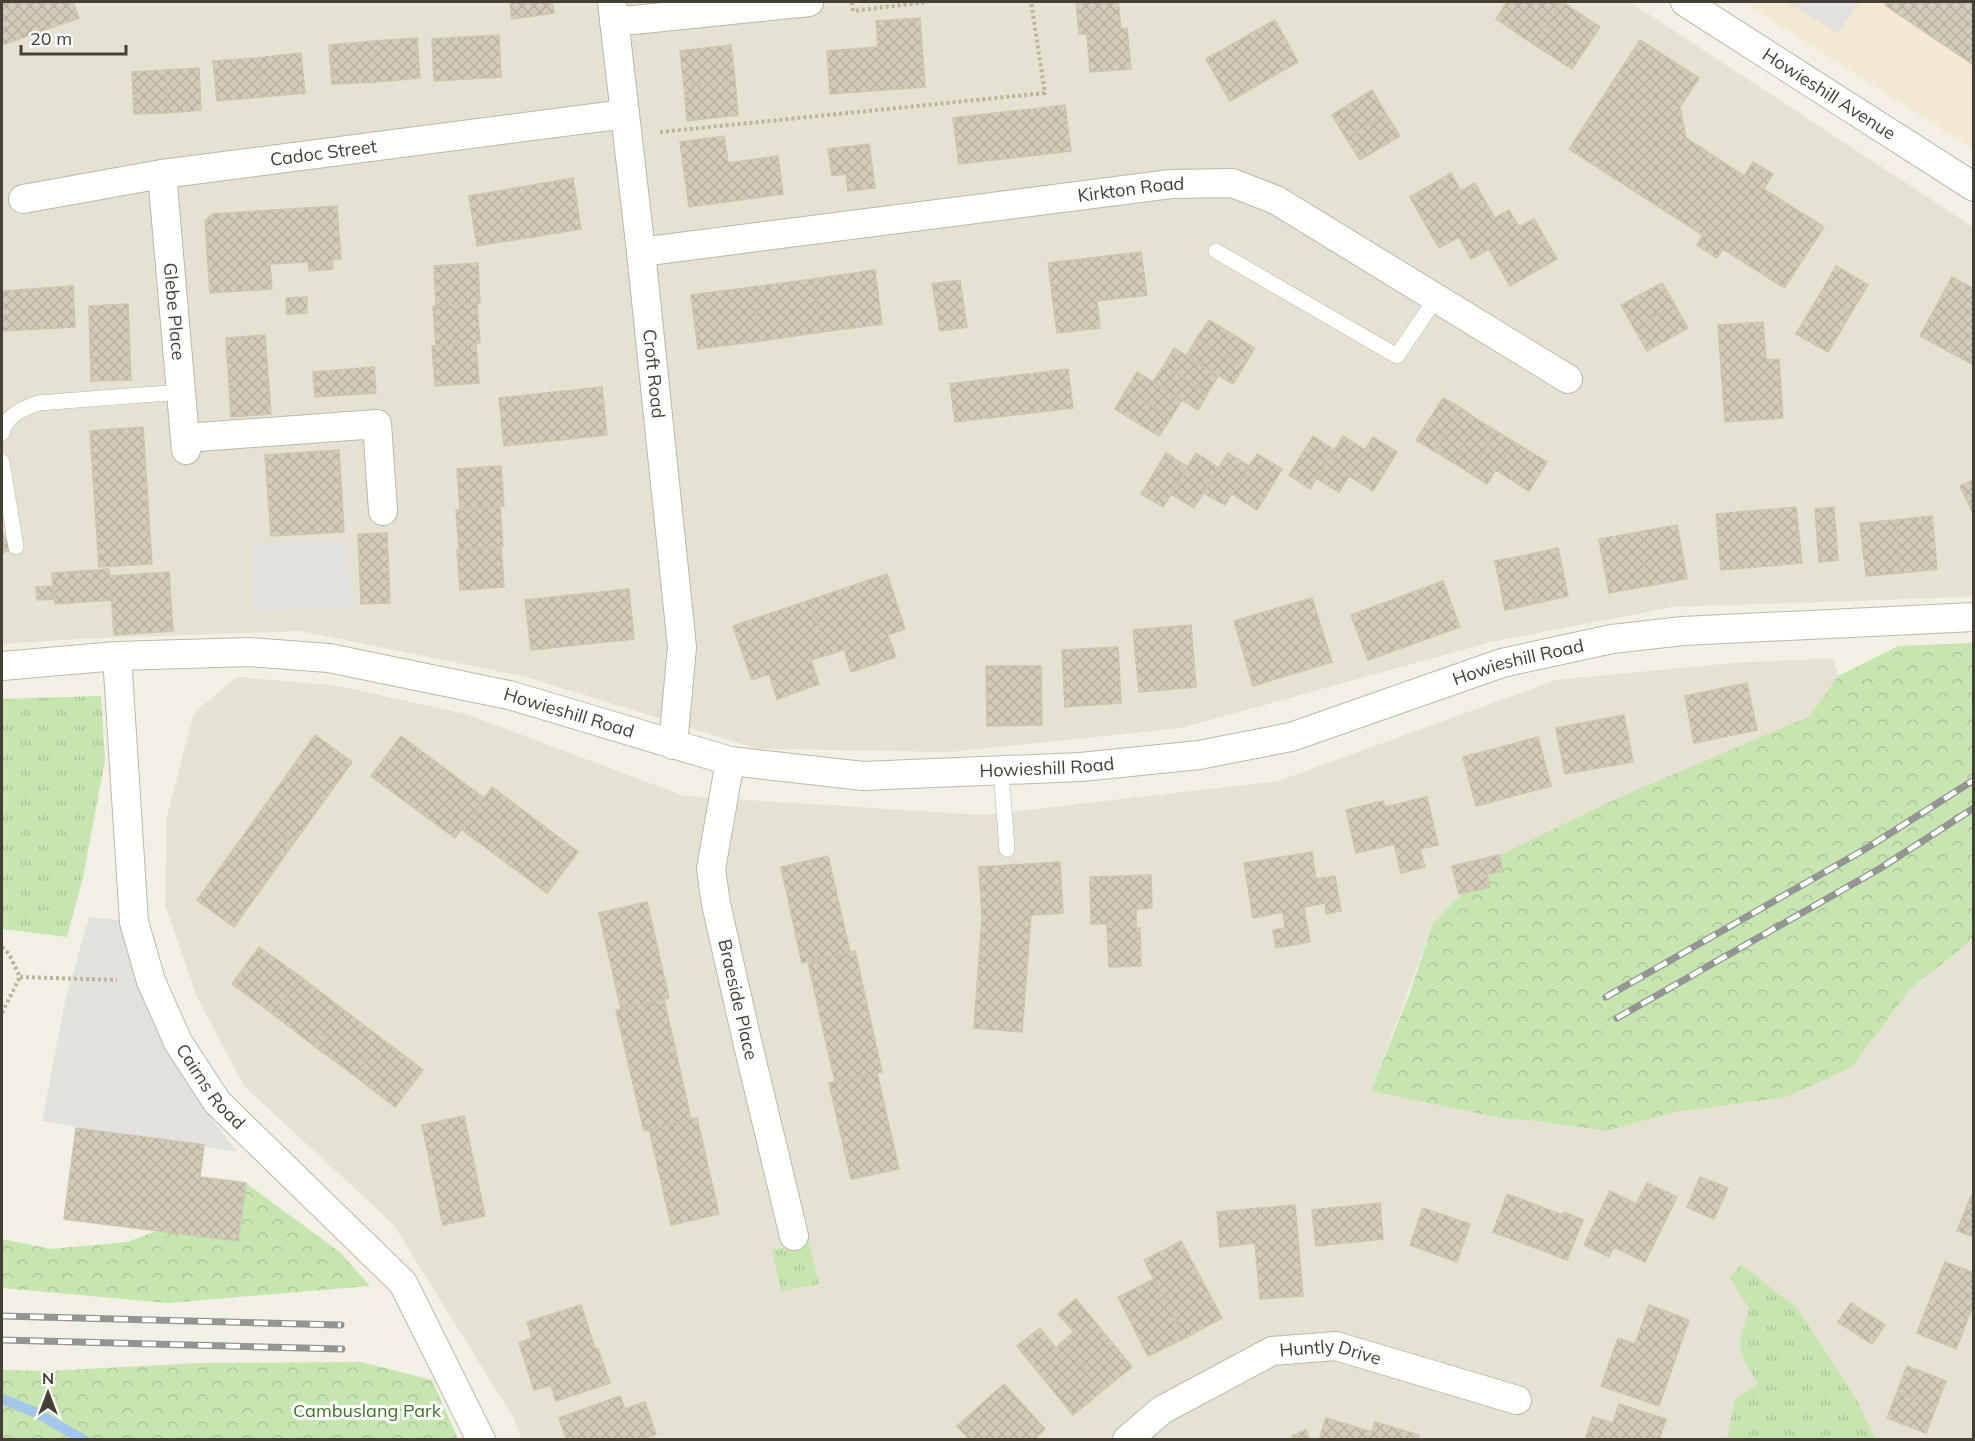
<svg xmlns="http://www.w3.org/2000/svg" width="1975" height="1441" viewBox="0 0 1975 1441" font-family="Mulish,sans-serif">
  <defs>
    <pattern id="grass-tufts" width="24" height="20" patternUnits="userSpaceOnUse" patternTransform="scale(1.5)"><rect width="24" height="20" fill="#c6e5af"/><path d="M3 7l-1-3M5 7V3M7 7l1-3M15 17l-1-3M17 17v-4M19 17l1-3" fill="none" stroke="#abc697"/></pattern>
    <pattern id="forest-crowns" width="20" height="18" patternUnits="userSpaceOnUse" patternTransform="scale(1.5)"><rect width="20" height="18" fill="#c6e5af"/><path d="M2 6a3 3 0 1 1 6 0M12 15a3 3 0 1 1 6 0" fill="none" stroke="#abc697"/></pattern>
    <pattern id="building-cross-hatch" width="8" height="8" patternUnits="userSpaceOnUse" patternTransform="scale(1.5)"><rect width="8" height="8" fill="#d3ccbb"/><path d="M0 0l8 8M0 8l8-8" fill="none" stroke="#b6b0a1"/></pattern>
  </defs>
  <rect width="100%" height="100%" fill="#f2efe5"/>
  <!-- residential -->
  <path fill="#e5e2d3" d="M2,2h1628l343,225 1,366 -6,4 -295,10 -182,35 -310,86 -230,24 -193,-3 -232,-72 -226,-46 -222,8 -76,5z
    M1833,658l5,18 -28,40 -377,208 -62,167 135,28 30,2 68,10 248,-64 58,-78 63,-50v500h-1452l-8,-22 -120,-193 -149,-138 -47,-89 -32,-92 2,-89 27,-103 43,-36 97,8 132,29 218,82 300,19 294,-34 278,-101 176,-17z"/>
  <!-- commercial -->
  <path fill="#f3e9d0" d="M1743,2h230v147z"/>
  <!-- grass -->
  <path fill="url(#grass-tufts)" d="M101,696l4,64 -22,117 -16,60 -65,-8v-230z
    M809,1243l10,41 -38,7 -9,-41z
    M1742,1265l55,43 59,91 20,40h-149l8,-40 23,-15c-23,-37 -20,-35 -9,-76l-20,-31z"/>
  <!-- forest -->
  <path fill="url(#forest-crowns)" d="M1973,643v296l-63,50 -58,78 -66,30 -110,15 -71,19 -69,-10 -30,-2 -135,-28 38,-96 24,-71 65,-68 120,-58 192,-82 28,-40 60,-30z
    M246,1183l95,70 29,33 -202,17 -166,-15v-49l49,10 76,-7 30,-11 81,10z
    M361,1362l71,18 26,59h-456v-69l47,1 149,-8z"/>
  <!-- parking -->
  <path fill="#e3e1dd" d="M1786,2h74l-22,31z
    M348,539l3,68 -97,5 -3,-69z
    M89,917l40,4 37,122 30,55 41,54 -195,-31 23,-119z"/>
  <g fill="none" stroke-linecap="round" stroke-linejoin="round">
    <!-- stream -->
    <path stroke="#a3c6ec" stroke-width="10" d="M2,1399l35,14 47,27"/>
  </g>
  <!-- building -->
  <path fill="url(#building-cross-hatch)" stroke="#cdc5ae" stroke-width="1.5" d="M2,2h12v1l5,-1h54l6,16 -77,27z
    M510,2h42l2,11 -42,6z
    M1076,2h42l3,27 6,-1 4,41 -41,3 -3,-38h-8z
    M1507,2h55l-29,42 -37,-25z
    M1562,2l38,25 -28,42 -39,-25z
    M1887,2h87v63l-89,-60z
    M920,18l5,69 -95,7 -3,-43 51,-4 -2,-26z
    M1275,20l23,42 -68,39 -24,-42z
    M499,35l2,42 -67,4 -2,-42z
    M417,38l3,40 -44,4 -3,-41z
    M1640,40l59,38 -19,29 6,31 58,38 9,-14 20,12 -9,15 60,38 -40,61 -61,-39 -6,9 -20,-13 6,-10 -134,-86z
    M373,41l3,41 -44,2 -3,-39z
    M731,45l4,35 -51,6 -4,-35z
    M301,53l4,40 -44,4 -4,-39z
    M257,58l4,39 -44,4 -4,-40z
    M199,68l2,42 -33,3 -3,-43z
    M165,70l3,43 -34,1 -2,-42z
    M735,80l3,35 -51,6 -3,-35z
    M1372,90l14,24 -40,24 -14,-23z
    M1065,105l6,46 -112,13 -6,-46z
    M1386,114l14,22 -40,24 -14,-22z
    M724,136l4,27 50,-7 5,38 -94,13 -9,-65z
    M869,144l6,44 -27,3 -2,-17 -14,2 -4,-27z
    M1451,173l10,18 14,-8 20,35 14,-8 10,17 15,-8 23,40 -47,27 -21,-37 -18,10 -12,-22 -20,11 -29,-51z
    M573,178l8,51 -104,17 -8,-50z
    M337,206l4,53 -9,1 1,9 -24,2 -1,-9 -38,2 2,25 -62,4 -5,-72 7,-7z
    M1141,252l6,43 -50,6 3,27 -43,5 -9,-70z
    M478,263l2,40 -44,3 -2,-40z
    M1836,266l32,19 -17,28 -31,-19z
    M875,270l7,54 -61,8 -8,-53z
    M1952,277l22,12v76l-54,-29z
    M813,279l8,53 -61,9 -8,-54z
    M960,280l7,47 -27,4 -8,-47z
    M1662,283l13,22 -41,23 -13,-23z
    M73,286l2,41 -73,4v-40z
    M752,287l8,54 -62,8 -7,-54z
    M1820,294l31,19 -23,39 -32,-18z
    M307,297v16l-20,1 -1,-16z
    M477,303l3,40 -44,3 -3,-40z
    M128,304l3,76 -40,1 -2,-75z
    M1675,305l13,23 -41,23 -13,-23z
    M1209,320l46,28 -11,18 -47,-28z
    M1763,322l3,38 13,-1 4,59 -58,4 -7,-97z
    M265,335l6,79 -40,3 -5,-79z
    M1197,338l47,28 -11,18 -47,-28z
    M476,343l3,40 -44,3 -3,-40z
    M1174,348l44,28 -10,17 -44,-28z
    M1164,365l44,28 -10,17 -45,-28z
    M374,367l2,26 -61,4 -2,-25z
    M1068,369l5,39 -118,14 -5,-38z
    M1137,372l45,28 -11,18 -45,-28z
    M602,387l5,48 -103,11 -5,-48z
    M1126,390l45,28 -12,18 -44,-27z
    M1443,398l18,10 -27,43 -18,-11z
    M1461,408l17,12 -26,42 -18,-11z
    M1478,420l18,11 -26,42 -18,-11z
    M143,427l9,137 -53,3 -9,-136z
    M1496,431l18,11 -27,42 -17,-11z
    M1313,436l21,14 -24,39 -21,-14z
    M1343,436l22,14 -26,42 -22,-13z
    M1373,437l24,15 -24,39 -24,-15z
    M1514,442l33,20 -18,29 -33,-21z
    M339,450l5,82 -73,4 -6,-81z
    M1166,453l22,14 -25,40 -22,-13z
    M1196,453l23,15 -25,40 -23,-14z
    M1228,453l21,13 -24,39 -22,-12z
    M1257,454l25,15 -25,41 -25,-16z
    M501,466l3,40 -44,3 -3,-40z
    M1974,480v35l-14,-29z
    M500,507l3,39 -44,3 -3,-39z
    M1796,507l6,56 -81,7 -5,-56z
    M1834,507l4,53 -19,2 -4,-53z
    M1932,516l5,53 -36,4 -5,-53z
    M1896,520l5,53 -35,3 -6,-53z
    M1677,525l10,54 -39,7 -10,-54z
    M2,531l8,19 -8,3z
    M1638,532l10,54 -39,7 -10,-54z
    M387,533l3,70 -29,1 -3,-70z
    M501,547l3,40 -44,3 -3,-40z
    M1558,548l10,48 -31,7 -11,-48z
    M1526,555l11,48 -32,7 -10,-49z
    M109,569l2,31 -56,4 -3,-31z
    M169,572l4,59 -59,4 -4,-59z
    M887,574l18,55 -17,6 8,22 -45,15 -7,-23 -16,6 -18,-55z
    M1443,581l17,46 -92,33 -17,-45z
    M53,586l1,13 -17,1 -1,-13z
    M629,589l5,50 -103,11 -6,-50z
    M1312,598l20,64 -79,24 -19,-65z
    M810,600l18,55 -17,5 8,24 -42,15 -8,-25 -17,6 -19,-54z
    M1191,625l5,62 -57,5 -6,-62z
    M1118,647l3,56 -56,4 -3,-57z
    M986,666h55l1,59 -55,1z
    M1747,683l10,47 -63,13 -9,-47z
    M1624,715l9,47 -68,12 -9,-46z
    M315,735l37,27 -59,82 -37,-26z
    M401,736l83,62 -29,40 -84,-62z
    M1538,737l13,49 -75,20 -13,-49z
    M492,787l86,65 -31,41 -86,-64z
    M1427,797l11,48 -18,4 5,18 -24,6 -7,-29 -38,9 -10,-43 37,-9 2,6z
    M256,818l37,26 -59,83 -37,-27z
    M1312,852l4,27 19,-3 6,35 -15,3 -1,-11 -21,4 6,35 -34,6 -3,-18 12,-2 -2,-16 -30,6 -9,-55z
    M1499,855l4,16 -16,3 3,13 -31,7 -7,-28z
    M828,856l22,96 -48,11 -21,-96z
    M1060,862l3,51 -32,2 -9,117 -48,-4 8,-110 -3,-51z
    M1151,875l1,33 -16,1v19h4l1,38 -32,1 -2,-43h-16l-1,-47z
    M647,902l22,96 -48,11 -22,-96z
    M259,947l42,30 -28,37 -41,-30z
    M855,951l27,121 -47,10 -27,-120z
    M301,977l40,31 -28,37 -40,-31z
    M664,999l27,120 -47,12 -28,-121z
    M341,1008l41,31 -27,37 -42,-31z
    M382,1039l41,31 -28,37 -40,-31z
    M877,1073l22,96 -48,10 -22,-96z
    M464,1116l21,100 -42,9 -21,-100z
    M697,1118l22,96 -48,11 -22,-96z
    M76,1128l128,17 -4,32 46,6 -8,58 -174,-22z
    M1700,1177l28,11 -14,31 -27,-12z
    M1647,1183l30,14 -32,65 -31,-15 -5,10 -25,-12 26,-54 26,13z
    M1507,1194l56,21 1,-3 19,8 -16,40 -74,-28z
    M1971,1196l3,1v40l-17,-6z
    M1380,1203l3,36 -67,7 -4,-36z
    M1295,1205l8,91 -43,3 -5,-56 -35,4 -3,-35z
    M1423,1208l47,16 -13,38 -47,-17z
    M1181,1241l41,77 -37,20 -41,-78z
    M1945,1262l29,11v32l-4,8 -39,-16z
    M1154,1279l31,59 -37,18 -30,-59z
    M1931,1297l39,16 -14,36 -39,-16z
    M1076,1299l56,68 -30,24 -40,-49 12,-10 -16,-18z
    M1851,1303l34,22 -13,19 -34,-22z
    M581,1305l14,43h3l12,35 -54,18 -5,-16 -17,5 -15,-47 13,-5 -5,-16z
    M1649,1305l40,15 -30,86 -58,-20 17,-48 17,6z
    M1040,1328l16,20 6,-6 40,49 -29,24 -56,-69z
    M1907,1366l39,15 -10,26 -39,-15z
    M1004,1384l41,45 -12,11h-63l-13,-14z
    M1897,1392l39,15 -10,26 -39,-15z
    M620,1396l5,13 20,-7 11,32 -16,6h-73l-8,-22z
    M1619,1404l47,15 -7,21h-74l8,-23 20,6z
    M1326,1418l46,14 3,-10 44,13 -1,5h-99z
    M1306,1430l4,10h-17l-1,-4z"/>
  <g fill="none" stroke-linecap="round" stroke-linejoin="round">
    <defs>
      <path id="service" d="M1216,251l181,105 39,-58
        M2,433c5,-19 19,-23 36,-30l143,-11
        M2,462l14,85
        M1001,770l6,79"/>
      <g id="minor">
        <path id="s1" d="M612,2l29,250 41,395 -9,98"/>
        <path id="s2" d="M1685,2l289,185"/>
        <path d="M614,22l195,-20"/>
        <path id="s3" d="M162,174l24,276"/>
        <path id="s4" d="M23,199l139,-25 463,-60"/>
        <path id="s5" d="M641,252l530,-68 61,-1 44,17 292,179"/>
        <path d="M185,438l192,-14 6,87"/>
        <path id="s6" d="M117,656l17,266 17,59 27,61 39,60 186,181 78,157"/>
        <path id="s7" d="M2,666l115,-10 132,-4 80,6 180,37 221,66 133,15 218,-9 118,-12 92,-18 211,-74 110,-24 71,-8 291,-14"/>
        <path id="s8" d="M730,761l-19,108 5,35 32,141 46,191"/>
        <path id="s9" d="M1127,1440l35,-30 110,-59 64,-5 181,54"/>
      </g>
    </defs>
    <!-- service casing -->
    <use href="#service" stroke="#bdb8a8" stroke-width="16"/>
    <!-- minor casing -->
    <use href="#minor" stroke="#bdb8a8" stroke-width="30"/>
    <!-- path -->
    <path stroke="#beb59a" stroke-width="4" stroke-dasharray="3 3" stroke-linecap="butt" d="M852,2l1,9 73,-9
      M660,132l385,-39 -14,-91
      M2,947l7,7 11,23
      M20,977l97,3
      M2,1013l18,-36"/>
    <!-- service -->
    <use href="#service" stroke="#fff" stroke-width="15"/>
    <!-- minor -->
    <use href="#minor" stroke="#fff" stroke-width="28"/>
    <defs>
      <path id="rail" d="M1606,997l261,-149 107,-68
        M1617,1018l262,-149 95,-61
        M2,1316l339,9
        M2,1340l340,9"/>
    </defs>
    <!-- rail casing -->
    <use href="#rail" stroke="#949494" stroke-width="7"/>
    <!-- rail -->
    <use href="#rail" stroke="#fff" stroke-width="4.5" stroke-dasharray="14" stroke-linecap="butt"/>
  </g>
  <g text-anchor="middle" stroke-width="6" stroke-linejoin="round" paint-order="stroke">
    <!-- street labels -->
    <g font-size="18" fill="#444035" stroke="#fff">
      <text dy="6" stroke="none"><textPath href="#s2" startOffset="171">Howieshill Avenue</textPath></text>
      <text dy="6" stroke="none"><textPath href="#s4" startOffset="304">Cadoc Street</textPath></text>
      <text dy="6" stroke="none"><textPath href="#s5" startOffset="494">Kirkton Road</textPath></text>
      <text dy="6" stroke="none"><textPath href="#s3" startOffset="138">Glebe Place</textPath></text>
      <text dy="6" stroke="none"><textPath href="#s1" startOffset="374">Croft Road</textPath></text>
      <text dy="6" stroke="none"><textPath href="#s7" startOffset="1546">Howieshill Road</textPath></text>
      <text dy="6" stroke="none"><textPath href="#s7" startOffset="574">Howieshill Road</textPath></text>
      <text dy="6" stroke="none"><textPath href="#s7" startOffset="1060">Howieshill Road</textPath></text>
      <text dy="6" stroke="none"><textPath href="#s8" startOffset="243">Braeside Place</textPath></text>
      <text dy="6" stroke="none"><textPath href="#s6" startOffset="450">Cairns Road</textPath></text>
      <text dy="6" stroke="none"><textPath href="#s9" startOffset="230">Huntly Drive</textPath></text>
    </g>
    <!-- park labels -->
    <g font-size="18" fill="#3e722b" stroke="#fff">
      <text x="367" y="1417">Cambuslang Park</text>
    </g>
  </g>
  <!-- border -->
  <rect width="1975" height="1441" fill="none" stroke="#444035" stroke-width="6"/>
  <!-- north arrow -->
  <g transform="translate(48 1393)" stroke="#ffffff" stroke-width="4.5" paint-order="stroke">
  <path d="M0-4.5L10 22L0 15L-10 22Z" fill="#444035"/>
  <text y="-9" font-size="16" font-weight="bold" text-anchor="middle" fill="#444035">N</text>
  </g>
  <!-- scale -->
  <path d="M21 45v9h105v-9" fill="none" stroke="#444035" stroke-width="3"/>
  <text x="30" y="45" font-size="18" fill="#444035" stroke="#ffffff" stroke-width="4.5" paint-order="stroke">20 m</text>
</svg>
